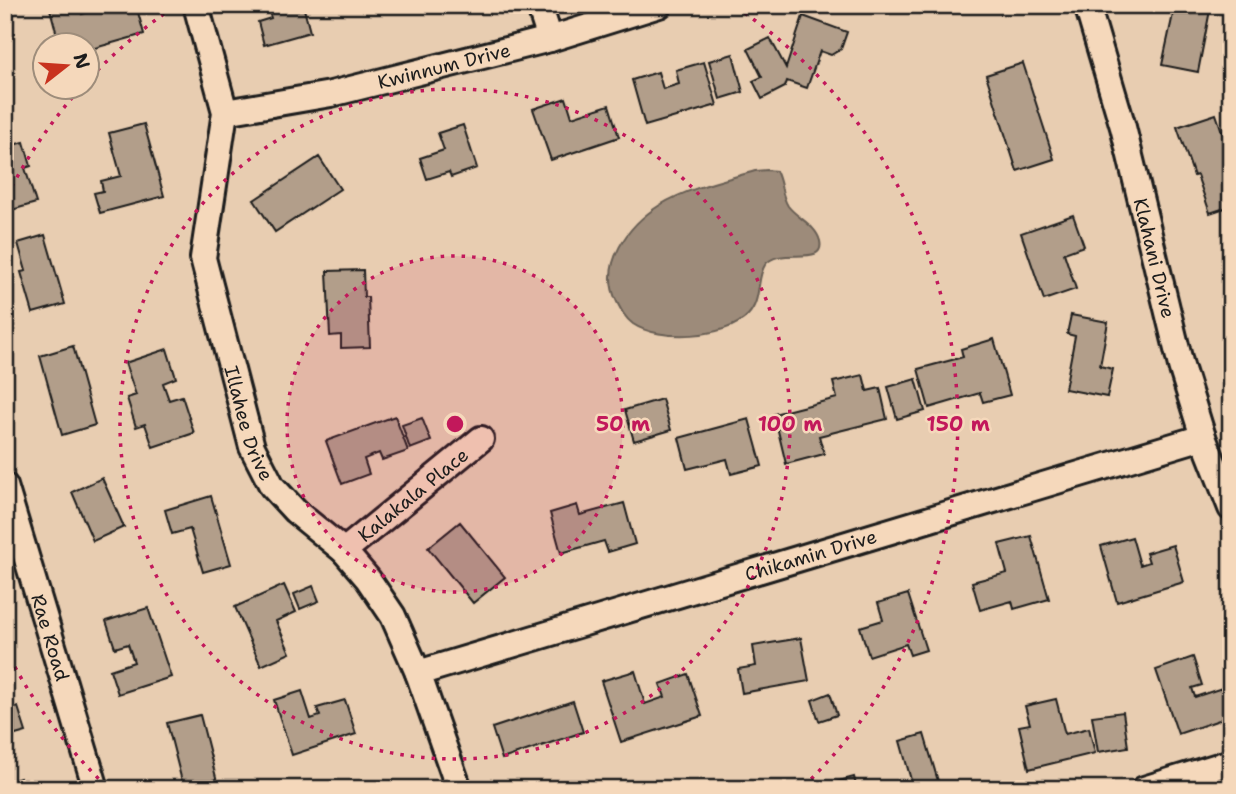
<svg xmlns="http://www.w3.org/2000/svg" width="1236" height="794" viewBox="0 0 1236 794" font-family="'Shantell Sans',sans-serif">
  <rect width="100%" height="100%" fill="#e8cdb1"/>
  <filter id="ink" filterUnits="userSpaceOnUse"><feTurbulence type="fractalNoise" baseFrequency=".0143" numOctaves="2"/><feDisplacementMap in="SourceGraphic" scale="14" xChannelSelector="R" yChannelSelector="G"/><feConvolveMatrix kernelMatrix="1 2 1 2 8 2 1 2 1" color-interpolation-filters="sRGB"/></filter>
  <g filter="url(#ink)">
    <!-- water -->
    <path fill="#9d8b7a" stroke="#695f54" stroke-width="2" d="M767,170l9,1c6,11 5,24 12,35 9,12 28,19 32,35 6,27 -41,4 -55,24 -9,14 -3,35 -17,50 -21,23 -89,27 -115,9 -8,-6 -12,-14 -16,-22 -19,-37 11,-77 43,-97 28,-17 64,-25 95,-34z"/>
    <!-- building -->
    <path fill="#b29e8a" stroke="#1c1c1c" stroke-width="2" d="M62,5h17l3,9 30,-9h24l8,29 -56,16v-4h-28l-10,-37z
      M267,5h36l7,27 -46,13 -6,-23 13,-4z
      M1175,5h36l-13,67 -36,-7z
      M803,16l44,16 -6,17 -10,6 -11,-4 -13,37 -20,-7 -2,6 -23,12 -9,-18 9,-4 -14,-28 22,-11 16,30z
      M733,54l10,38 -23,7 -11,-38z
      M704,62l13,43 -72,21 -13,-46 26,-8 5,17 16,-5 -3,-14z
      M1023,63l31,96 -37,12 -31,-96z
      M566,98l6,19 37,-12 10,32 -68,23 -18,-51z
      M1216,114l15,44v48l-21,7 -13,-38 -3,1 -17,-49z
      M144,124l20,72 -64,17 -6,-20 9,-2 -2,-10 20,-5 -12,-43z
      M463,125l14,43 -26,9 -2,-5 -22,7 -7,-21 24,-8 -6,-17z
      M24,142l7,24 -6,2 11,35 -31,9v-65z
      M319,157l21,32 -65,43 -21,-32z
      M1073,215l11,31 -20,7 12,36 -32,11 -23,-67z
      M45,235l20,69 -32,9 -12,-41 5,-1 -8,-28z
      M363,270l1,27h4l2,50 -29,1v-13l-11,1 -3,-65z
      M1231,282v31l-8,-28z
      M1071,315l37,7 -8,44 13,3 -6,28 -42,-8 10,-53 -8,-2z
      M994,339l16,56 -27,7 -3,-9 -51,15 -11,-39 45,-12 -2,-8z
      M73,346l22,79 -33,10 -22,-79z
      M167,349l9,29 -13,5 6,17 13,-4 12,37 -41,14 -8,-23 -9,3 -9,-29 9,-3 -11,-32z
      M863,375l4,16 13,-3 7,31 -68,17 5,18 -38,10 -12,-50 63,-16 -4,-16z
      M916,379l9,32 -28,8 -9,-32z
      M662,399l9,31 -37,11 -9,-31z
      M395,416l13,35 -26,9 -3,-7 -15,6 5,15 -27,10 -16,-43z
      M422,418l9,23 -21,8 -8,-24z
      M749,419l13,47 -31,8 -4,-15 -40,10 -8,-31z
      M102,478l22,49 -31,14 -21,-49z
      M211,496l20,68 -28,8 -13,-43 -18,5 -7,-24z
      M624,503l11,41 -27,8 -4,-11 -43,12 -11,-40 27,-8 3,10z
      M460,522l45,55 -32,26 -45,-55z
      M1031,536l18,63 -35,10 -2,-8 -32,9 -8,-28 35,-9 -8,-29z
      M1132,537l8,28 9,-3 -3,-9 27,-8 11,37 -67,20 -16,-56z
      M284,585l12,27 -20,9 14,32 -29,13 -26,-59z
      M313,586l6,15 -19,8 -6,-15z
      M908,594l18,56 -16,5 -4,-11 -37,12 -9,-29 23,-7 -5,-17z
      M148,608l23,69 -53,17 -8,-24 24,-8 -6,-18 -13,4 -9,-27z
      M801,638l8,43 -67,12 -4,-24 18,-3 -3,-20z
      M1193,657l9,28 -10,3 3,9 27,-9 9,28 -53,18 -22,-64z
      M635,671l10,33 20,-7 -5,-13 28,-10 14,42 -81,26 -20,-61z
      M302,691l9,28 9,-3 -3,-8 28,-8 11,34 -64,21 -18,-55z
      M830,693l7,22 -18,6 -7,-21z
      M1056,699l9,35 24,-6 6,25 -66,16 -10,-43 11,-2 -5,-18z
      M573,701l10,31 -81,27 -10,-31z
      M18,707l8,25 -21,6v-27z
      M1123,712l5,35 -30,5 -6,-36z
      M200,715l18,70 -13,4h-21l-17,-66z
      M924,734l14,47 -25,6 -13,-46z
      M854,777l3,12h-48z
      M20,778l4,11h-19v-6z"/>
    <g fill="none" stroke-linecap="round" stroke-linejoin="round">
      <defs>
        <g id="minor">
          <path id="s1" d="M196,5l29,107 -22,146 49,189 20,39 23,25 49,40 24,28 25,37 25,57 41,116"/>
          <path d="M539,5l11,34"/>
          <path id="s2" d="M1087,5l36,122 58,239 22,71 28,71"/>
          <path id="s3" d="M225,112l106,-18 219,-55 109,-34"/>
          <path id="s4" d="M5,486l91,303"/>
          <path id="s5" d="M344,551l137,-112"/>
          <path id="s6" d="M418,673l785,-236"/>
          <path d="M1144,789l87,-27"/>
        </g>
      </defs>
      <!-- minor casing -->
      <use href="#minor" stroke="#1c1c1c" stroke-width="30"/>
      <!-- minor -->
      <use href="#minor" stroke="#f5d8bb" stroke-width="24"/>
    </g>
  </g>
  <!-- distance rings -->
  <circle cx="455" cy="424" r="168" fill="#c2185b" fill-opacity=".12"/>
  <g fill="none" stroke="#c2185b" stroke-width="3.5" stroke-dasharray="3.5 7">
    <circle cx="455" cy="424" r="168"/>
    <circle cx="455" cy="424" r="335"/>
    <path d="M106 786A503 503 0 0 1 7 652M7 196A503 503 0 0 1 78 91M90 78A503 503 0 0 1 174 7M736 7A503 503 0 0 1 804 786"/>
  </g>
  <g text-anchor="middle" stroke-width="5" stroke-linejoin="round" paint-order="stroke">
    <!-- street labels -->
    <g font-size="19" fill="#1c1c1c" stroke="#f5d8bb">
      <text dy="7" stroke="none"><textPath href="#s3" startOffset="224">Kwinnum Drive</textPath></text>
      <text dy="7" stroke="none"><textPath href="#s2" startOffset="262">Klahani Drive</textPath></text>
      <text dy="7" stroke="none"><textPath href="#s1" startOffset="430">Illahee Drive</textPath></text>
      <text dy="7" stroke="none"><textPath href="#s5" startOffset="89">Kalakala Place</textPath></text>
      <text dy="7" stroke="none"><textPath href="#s6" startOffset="410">Chikamin Drive</textPath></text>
      <text dy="7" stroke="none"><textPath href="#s4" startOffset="158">Rae Road</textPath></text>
    </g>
  </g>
  <circle cx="455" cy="424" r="10" fill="#c2185b" stroke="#f5d8bb" stroke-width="3.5"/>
  <g font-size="21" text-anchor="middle" font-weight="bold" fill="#c2185b" stroke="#f5d8bb" stroke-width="5" stroke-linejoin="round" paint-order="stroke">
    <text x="623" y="431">50 m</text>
    <text x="790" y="431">100 m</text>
    <text x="958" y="431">150 m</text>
  </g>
  <!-- margin -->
  <rect width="1236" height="794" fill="none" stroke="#f5d8bb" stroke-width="28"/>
  <rect x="14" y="14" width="1208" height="766" fill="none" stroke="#1c1c1c" stroke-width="2.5" filter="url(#ink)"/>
  <!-- north arrow -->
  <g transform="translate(66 66) rotate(73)"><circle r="33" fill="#f5d8bb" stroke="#9e8d7b" stroke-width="2"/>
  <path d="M0-5L12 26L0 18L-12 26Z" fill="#c8321e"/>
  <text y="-10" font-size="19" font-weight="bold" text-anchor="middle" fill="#1c1c1c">N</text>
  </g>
</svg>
